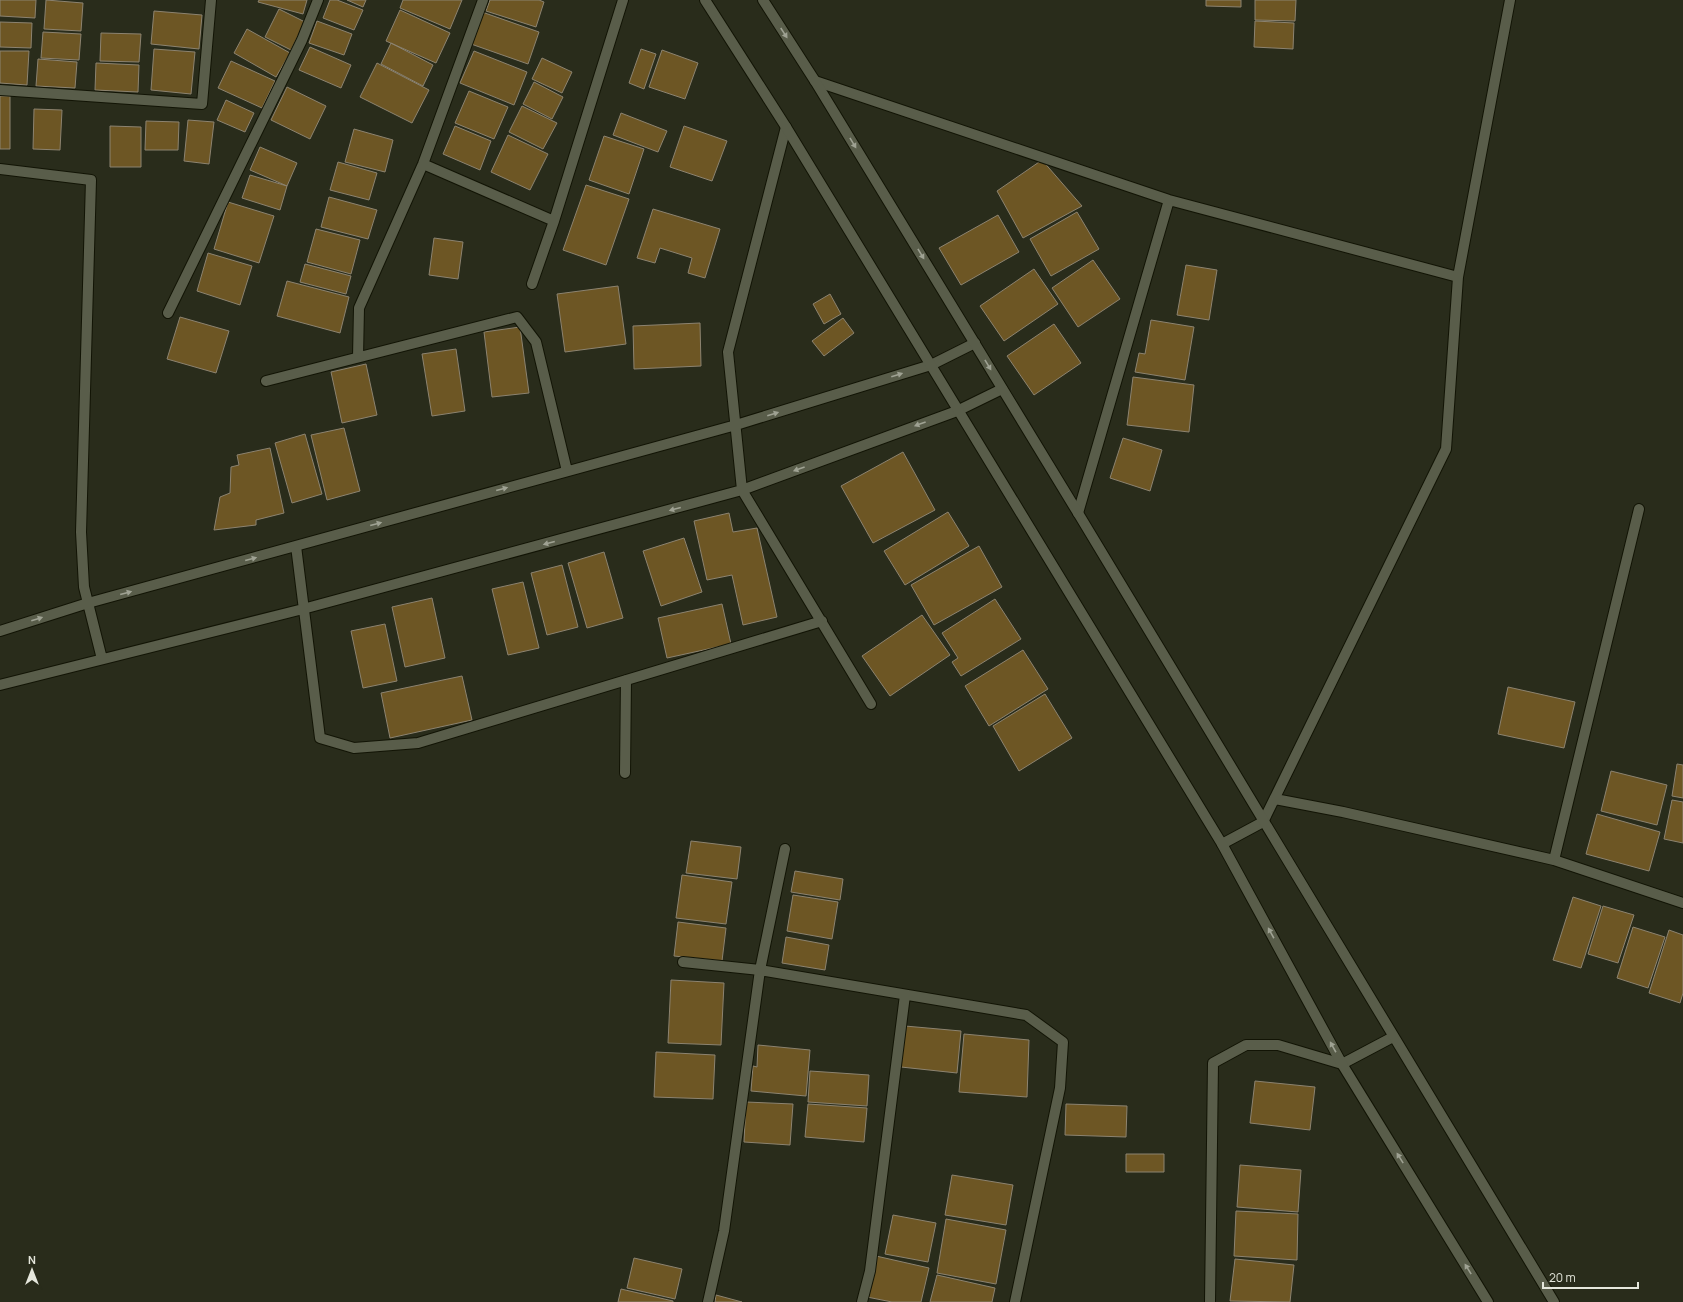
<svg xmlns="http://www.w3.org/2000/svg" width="1683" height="1302" viewBox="0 0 1683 1302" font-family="Manrope,sans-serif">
  <rect width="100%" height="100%" fill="#292c1b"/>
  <!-- building -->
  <path fill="#6d5624" stroke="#8c8370" d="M0,0h36l-1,18 -35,-2z
    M46,0l37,3 -2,28 -37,-2z
    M259,0h48l-4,14 -45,-12z
    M330,0h7l26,10 -9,20 -31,-12z
    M347,0h19l-3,7z
    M403,0h59l-12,29 -50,-21z
    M490,0h49l5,2 -8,25 -50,-16z
    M1206,0h35v7l-35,-1z
    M1255,0h41l-1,21 -40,-1z
    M279,9l26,13 -14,28 -26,-13z
    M400,10l50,23 -14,30 -50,-22z
    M154,11l48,4 -3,34 -48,-5z
    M482,12l57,20 -11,32 -57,-20z
    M317,21l35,13 -8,21 -35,-12z
    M1255,21l39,2 -1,26 -39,-2z
    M0,22l32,1 -1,25 -31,-1z
    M247,29l43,24 -14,24 -42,-24z
    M43,32l38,2 -2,26 -38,-2z
    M101,33l40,1 -2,28 -39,-1z
    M391,43l42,22 -10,21 -42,-22z
    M310,47l41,18 -10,23 -42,-18z
    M154,49l41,3 -4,42 -40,-4z
    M641,49l15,5 -12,35 -15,-6z
    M662,50l36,13 -13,36 -36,-12z
    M0,51h29l-2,34 -27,-2z
    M474,51l53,21 -13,33 -54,-22z
    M542,58l30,14 -10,21 -30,-14z
    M38,59l39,3 -2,26 -39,-2z
    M231,61l44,20 -13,27 -44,-20z
    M96,63l43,2 -1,27 -43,-2z
    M377,63l52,27 -17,33 -52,-26z
    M534,82l29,15 -11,22 -29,-15z
    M287,87l39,19 -16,33 -39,-19z
    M469,91l39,16 -14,32 -39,-16z
    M0,96h10v53h-10z
    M226,100l28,13 -9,19 -28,-12z
    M522,106l35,17 -14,26 -34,-17z
    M34,109l28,1 -2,40 -27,-1z
    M621,113l46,18 -9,21 -45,-17z
    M188,120l26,2 -5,42 -25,-3z
    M146,121l33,1 -1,28h-33z
    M110,126l31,1v40h-31z
    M455,126l36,15 -11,29 -37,-16z
    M684,126l43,15 -15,40 -42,-14z
    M354,129l39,11 -8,32 -40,-10z
    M508,135l40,19 -18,36 -39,-18z
    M604,136l40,13 -15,45 -40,-14z
    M260,147l37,16 -10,23 -37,-16z
    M1042,160l40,46 -59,32 -26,-47z
    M338,162l39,11 -8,27 -39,-10z
    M250,175l37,11 -7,24 -38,-12z
    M586,185l43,14 -23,66 -43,-15z
    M329,197l48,13 -9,29 -47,-12z
    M228,202l46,14 -15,47 -45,-14z
    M653,209l67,20 -15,49 -17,-5 4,-15 -32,-10 -5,15 -18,-5z
    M1077,212l22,37 -48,27 -21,-37z
    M998,215l21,37 -58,33 -22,-37z
    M316,229l44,11 -9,34 -44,-12z
    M434,238l29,4 -5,37 -29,-4z
    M208,253l44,13 -12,39 -43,-14z
    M1093,260l27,39 -42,28 -26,-39z
    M305,264l46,12 -5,18 -46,-12z
    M1186,265l31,5 -8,50 -32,-5z
    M1034,269l24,35 -54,37 -24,-35z
    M287,281l62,16 -9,36 -63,-17z
    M618,286l8,58 -61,8 -8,-58z
    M830,294l11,20 -17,10 -11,-20z
    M180,317l49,14 -13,42 -49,-14z
    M843,318l11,15 -30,23 -12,-15z
    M1151,320l43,7 -9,53 -50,-8 4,-19 6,1z
    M700,323l1,43 -67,3 -1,-43z
    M1054,324l27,39 -47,32 -27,-39z
    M520,327l9,66 -37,4 -8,-65z
    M456,349l9,62 -33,5 -10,-62z
    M366,364l11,51 -35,8 -11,-51z
    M1133,377l61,8 -5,47 -62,-7z
    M344,428l16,63 -33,9 -16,-65z
    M305,434l17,60 -30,9 -17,-60z
    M1123,438l39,12 -12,41 -40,-13z
    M270,448l14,65 -28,7v5l-42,5 6,-33 10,-4 1,-26 8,-2 -2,-10z
    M903,452l32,58 -62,33 -32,-57z
    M948,512l21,34 -64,39 -21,-34z
    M729,513l4,19 24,-4 20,89 -34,8 -11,-50 -25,5 -13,-59z
    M684,538l18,54 -41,14 -18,-55z
    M979,546l23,41 -68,38 -23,-40z
    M604,552l19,66 -36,10 -19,-65z
    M562,565l16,62 -31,8 -16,-62z
    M523,582l16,66 -31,7 -16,-66z
    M432,598l13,60 -40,9 -13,-60z
    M995,599l26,40 -60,37 -9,-14 6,-4 -16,-25z
    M722,604l9,40 -64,14 -9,-40z
    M922,615l28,40 -60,41 -28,-40z
    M385,624l12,57 -34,7 -12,-57z
    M1023,650l25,39 -59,37 -24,-40z
    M462,676l10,44 -82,18 -9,-45z
    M1508,687l67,15 -11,46 -66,-14z
    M1045,694l27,44 -53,33 -26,-45z
    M1677,764l6,1v33l-11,-2z
    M1611,771l56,14 -10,40 -56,-14z
    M1672,800l11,2v41l-19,-4z
    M1597,814l63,18 -11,39 -63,-17z
    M691,841l50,6 -4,32 -51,-6z
    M795,871l48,8 -3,21 -49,-8z
    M682,875l50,7 -6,42 -50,-6z
    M793,895l45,7 -6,37 -45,-8z
    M1573,897l28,9 -20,62 -28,-8z
    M1603,906l31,9 -16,48 -30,-9z
    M678,922l48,6 -4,33 -48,-5z
    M1633,927l32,10 -17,51 -31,-10z
    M1669,930l14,5v58l-3,10 -31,-10z
    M786,937l43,8 -4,25 -43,-7z
    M671,980l53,3 -3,62 -53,-2z
    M905,1026l56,5 -4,42 -56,-6z
    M964,1034l65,6 -2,57 -68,-5z
    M758,1045l52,5 -4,46 -55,-5 2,-25 4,1z
    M656,1052l59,3 -2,44 -59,-2z
    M810,1071l59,4 -2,31 -59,-4z
    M1255,1081l60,6 -5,43 -60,-7z
    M746,1102l47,2 -3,41 -46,-3z
    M808,1104l59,4 -3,34 -59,-5z
    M1066,1104l61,2 -1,31 -61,-2z
    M1126,1154h38v18h-38z
    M1240,1165l61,5 -3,42 -61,-5z
    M952,1175l61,10 -7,40 -61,-10z
    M1236,1211l62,3 -1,46 -63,-4z
    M893,1215l43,8 -8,39 -43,-8z
    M946,1219l60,11 -10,54 -59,-11z
    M876,1256l53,12 -8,34h-29l-25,-5z
    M634,1258l48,11 -7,30 -48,-11z
    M1235,1259l59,6 -4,37 -60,-1z
    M937,1275l58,13 -3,14h-62z
    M621,1289l52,12v1h-55z
    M716,1295l26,7h-27z"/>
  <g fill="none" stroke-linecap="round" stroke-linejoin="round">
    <defs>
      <path id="minor" d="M815,81l354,119 289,77
        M0,90l202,14 9,-104
        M786,127l-58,225 14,138 129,214
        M423,164l131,57
        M0,169l91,11 -10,352 3,55 18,72
        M532,284l22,-63 69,-221
        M168,313l134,-273 16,-40
        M358,357l1,-49 64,-144 60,-164
        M266,381l251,-64 19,25 31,129
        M1078,513l91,-313
        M296,546l24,192 34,10 64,-5 404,-122
        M0,631l88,-28 648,-178 195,-60 44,-22
        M0,685l303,-76 439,-119 215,-79 45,-22
        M625,773l1,-93
        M1275,799l68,13 211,48 129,43
        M1222,844l41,-22 183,-373 12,-172 52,-277
        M1554,860l85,-351
        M683,962l77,8 266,45 37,27 -3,46 -45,214
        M708,1302l16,-71 36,-261 25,-121
        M862,1302l8,-31 35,-276
        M1210,1302l3,-239 33,-18h32l64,19 51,-27"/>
      <path id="tertiary" d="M705,0l81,127 436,717 120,220 146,238
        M763,0l52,81 263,432 476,789"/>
    </defs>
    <!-- minor casing -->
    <use href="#minor" stroke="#121405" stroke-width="12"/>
    <!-- tertiary casing -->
    <use href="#tertiary" stroke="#121405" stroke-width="12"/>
    <!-- minor -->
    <use href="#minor" stroke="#595d4a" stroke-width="10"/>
    <!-- tertiary -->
    <use href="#tertiary" stroke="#595d4a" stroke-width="10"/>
  </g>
  <!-- one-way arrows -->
  <defs><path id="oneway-solid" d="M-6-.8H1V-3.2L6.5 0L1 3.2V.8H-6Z"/></defs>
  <g fill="#9fa293">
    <use href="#oneway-solid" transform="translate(784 33) rotate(57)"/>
    <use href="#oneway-solid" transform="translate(853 143) rotate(59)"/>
    <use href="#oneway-solid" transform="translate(921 254) rotate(59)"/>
    <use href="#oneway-solid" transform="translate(988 365) rotate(59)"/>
    <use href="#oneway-solid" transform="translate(897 375) rotate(-17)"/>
    <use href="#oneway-solid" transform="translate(773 414) rotate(-17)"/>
    <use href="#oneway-solid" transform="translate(920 424) rotate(160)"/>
    <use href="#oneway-solid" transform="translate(799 469) rotate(160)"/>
    <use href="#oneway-solid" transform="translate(502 489) rotate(-15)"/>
    <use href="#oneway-solid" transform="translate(675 509) rotate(165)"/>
    <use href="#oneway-solid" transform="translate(376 524) rotate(-15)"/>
    <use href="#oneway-solid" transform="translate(549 543) rotate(165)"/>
    <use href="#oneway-solid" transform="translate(251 559) rotate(-15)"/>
    <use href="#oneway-solid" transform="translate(126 593) rotate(-15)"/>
    <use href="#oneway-solid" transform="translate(37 619) rotate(-18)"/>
    <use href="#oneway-solid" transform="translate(1271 933) rotate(-119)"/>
    <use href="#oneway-solid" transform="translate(1333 1047) rotate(-119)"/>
    <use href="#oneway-solid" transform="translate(1400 1158) rotate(-122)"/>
    <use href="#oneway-solid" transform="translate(1468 1269) rotate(-122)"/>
  </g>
  <!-- north arrow -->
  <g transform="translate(32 1270)" stroke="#292c1b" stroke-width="3" paint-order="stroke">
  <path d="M0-3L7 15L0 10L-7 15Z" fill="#e5e7dc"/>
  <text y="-6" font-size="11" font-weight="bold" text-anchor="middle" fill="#e5e7dc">N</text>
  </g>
  <!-- scale -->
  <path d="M1543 1282v6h95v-6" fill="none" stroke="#e5e7dc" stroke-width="2"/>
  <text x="1549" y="1282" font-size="12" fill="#e5e7dc" stroke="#292c1b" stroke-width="3" paint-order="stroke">20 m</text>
</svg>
